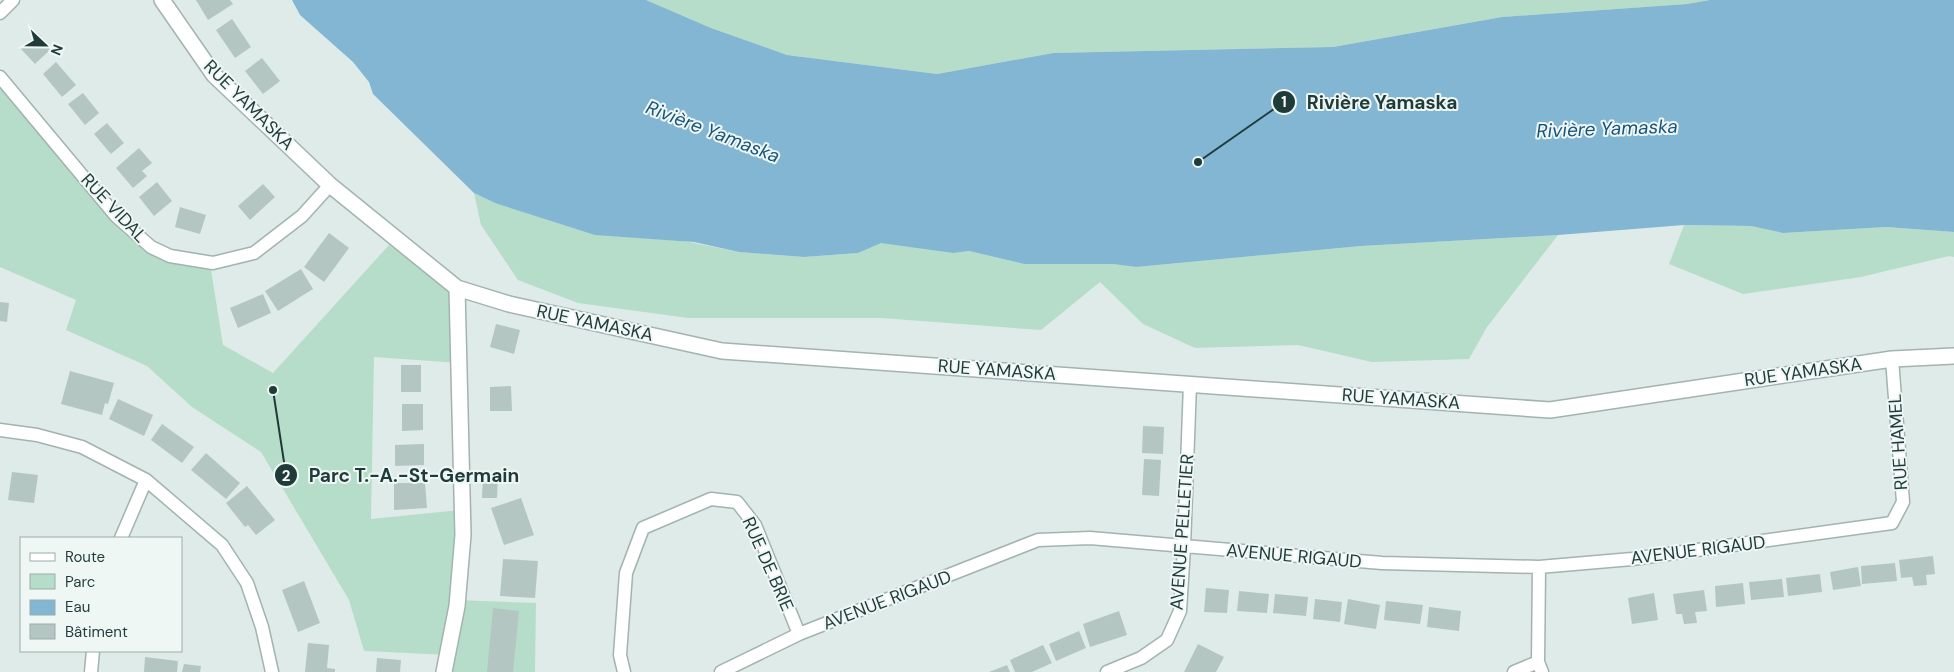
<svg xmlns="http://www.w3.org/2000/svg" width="1954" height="672" viewBox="0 0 1954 672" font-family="'DM Sans',sans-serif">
  <rect width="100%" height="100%" fill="#dfebe8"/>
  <!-- green -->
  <path fill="#b6ddc9" d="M646,0h1064l-23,4 -185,13 -169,30 -280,6 -116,21 -150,-19 -76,-27z
    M0,81l133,158 78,31 12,75 50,28 116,-128 68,43 2,75 -85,-6 -3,162 89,-9 -5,90 81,3 -1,69h-87l2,-17 -86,-4 -15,-51 -88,-148 -69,-45 -45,-41 -81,-36 10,-30 -76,-33z
    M474,193l21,10 244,49 65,5 54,-4 23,-11 71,11 17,-2 55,13h89l23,3 225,-21 197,-11 -71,92 -18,32 -97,3 -74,-17 -103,3 -52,-24 -43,-42 -59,48 -160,-12h-193l-110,-15 -60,-23 -37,-55z
    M1684,225l67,1 32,7 103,-6 68,5v25l-5,-1 -88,21 -118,17 -74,-30z"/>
  <!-- water -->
  <path fill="#83b6d3" d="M292,0h354l65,28 76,27 150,19 116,-21 280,-6 169,-30 185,-13 23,-4h244v232l-68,-5 -103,6 -32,-7 -67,-1 -126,10 -197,11 -225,21 -23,-3h-89l-55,-13 -16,2 -72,-10 -23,10 -54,4 -65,-5 -45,-10 -99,-7 -100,-32 -21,-10 -101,-99 -4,-12 -16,-20 -53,-47z"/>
  <!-- building -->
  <path fill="#b4c6c2" d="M196,0h34l3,4 -25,16z
    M232,19l19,28 -16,11 -19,-28z
    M38,33l14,15 -17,16 -14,-15z
    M262,58l18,23 -17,13 -18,-23z
    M56,62l20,23 -14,12 -19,-23z
    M83,93l16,20 -14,12 -17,-21z
    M107,123l17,20 -13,11 -17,-20z
    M139,148l13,15 -10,8 5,5 -14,12 -17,-20z
    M157,182l15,19 -18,15 -15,-19z
    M263,184l12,13 -25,23 -12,-14z
    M180,207l26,8 -6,19 -25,-7z
    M329,233l20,15 -25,34 -20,-15z
    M301,269l12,20 -35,22 -13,-20z
    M263,294l8,19 -33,15 -8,-20z
    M0,302l9,1 -2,19 -7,-1z
    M496,324l24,6 -6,24 -24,-7z
    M401,365h20v27h-20z
    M70,371l44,12 -6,21 -3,-1 -3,12 -41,-11z
    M511,386l1,25h-22v-24z
    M118,399l35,16 -9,21 -35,-17z
    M402,404h21v26l-21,1z
    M162,424l32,23 -12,16 -31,-23z
    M1143,426l21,1 -1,27 -21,-1z
    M424,444v21l-29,1v-21z
    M206,453l34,30 -14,16 -35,-29z
    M1144,459l17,1 -2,36 -17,-1z
    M12,472l26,3 -4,28 -26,-3z
    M483,475h15l-1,23h-15z
    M394,483h31l2,25 -33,2z
    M247,486l28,34 -19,15 -8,-10 -3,2 -19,-24z
    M521,498l13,37 -30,10 -13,-37z
    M1933,556l2,18 -9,1 1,10 -13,1 -2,-9 -11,1 -2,-18z
    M503,559l35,2 -3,37 -35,-2z
    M1895,563l2,18 -35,3 -1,-18z
    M1858,567l3,19 -28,4 -3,-18z
    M1820,574l2,18 -34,4 -2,-18z
    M1782,579l2,18 -33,3 -2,-18z
    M304,581l16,42 -22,9 -16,-42z
    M1743,583l2,21 -29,3 -1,-21z
    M1206,588l23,2 -2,23 -23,-1z
    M1704,590l3,21 -12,1 2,11 -13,1 -2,-10h-6l-3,-20z
    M1239,591l30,3 -2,19 -30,-2z
    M1654,593l4,27 -26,4 -4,-26z
    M1275,594l33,3 -2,19 -33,-3z
    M1315,599l27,3 -2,20 -27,-3z
    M1348,599l32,6 -4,24 -32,-5z
    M1386,601l37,4 -3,19 -36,-4z
    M1429,607l32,4 -2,20 -32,-4z
    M493,608l26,3 -6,61h-26z
    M1119,611l8,24 -37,12 -7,-23z
    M1079,631l7,17 -30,13 -7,-17z
    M308,643l21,2 -2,23 8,1v3h-30z
    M1198,644l26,13 -8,15h-32z
    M1043,645l9,18 -20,9h-17l-5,-12z
    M145,657l33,4 -1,11h-33z
    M377,658l24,2 -1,12h-24z
    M184,664l17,2 -1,6h-18z
    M1007,665l3,7h-21z"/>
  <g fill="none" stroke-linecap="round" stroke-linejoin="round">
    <defs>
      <path id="minor" d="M0,13l13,-13
        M0,77l116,139 35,31 19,9 43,7 41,-10 48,-37 28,-31
        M0,430l37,5 45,12 64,33 76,65 25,38 15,44 10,45
        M121,538l25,-58
        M1539,567l-1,95 4,10
        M91,672l2,-21
        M624,672l-4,-17 6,-82 17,-45 68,-29 26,3 18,23 44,109
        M721,672l78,-38 239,-94 52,-2 292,25 157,4 93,-8 260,-36 11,-21 -11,-143
        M1107,672l34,-14 26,-18 13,-29 4,-64 6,-163
        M1514,672l24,-10"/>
      <path id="tertiary" d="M162,0l52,75 116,110 127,103 52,16 213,47 828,59 342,-51 62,-3
        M444,672l13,-66 6,-71 -6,-247"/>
    </defs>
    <!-- minor casing -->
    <use href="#minor" stroke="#a2b3b0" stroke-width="15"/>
    <!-- tertiary casing -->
    <use href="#tertiary" stroke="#a2b3b0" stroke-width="18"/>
    <!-- minor -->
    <use href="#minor" stroke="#fff" stroke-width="12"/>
    <!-- tertiary -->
    <use href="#tertiary" stroke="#fff" stroke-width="15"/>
  </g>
  <g text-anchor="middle" stroke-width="4" stroke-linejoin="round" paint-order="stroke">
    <!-- street labels -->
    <g font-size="18" fill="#1f3b3a" stroke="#eff7f5">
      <text transform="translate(249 105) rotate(45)" y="6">RUE YAMASKA</text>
      <text transform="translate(114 208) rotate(47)" y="6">RUE VIDAL</text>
      <text transform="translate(595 323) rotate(12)" y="6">RUE YAMASKA</text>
      <text transform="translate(997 370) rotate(4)" y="6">RUE YAMASKA</text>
      <text transform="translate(1803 372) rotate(-8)" y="6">RUE YAMASKA</text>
      <text transform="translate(1401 399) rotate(4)" y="6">RUE YAMASKA</text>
      <text transform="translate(1898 442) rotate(-94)" y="6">RUE HAMEL</text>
      <text transform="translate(1182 532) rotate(-86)" y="6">AVENUE PELLETIER</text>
      <text transform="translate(1698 550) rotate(-7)" y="6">AVENUE RIGAUD</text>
      <text transform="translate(1294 556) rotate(5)" y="6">AVENUE RIGAUD</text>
      <text transform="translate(768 564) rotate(66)" y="6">RUE DE BRIE</text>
      <text transform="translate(887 600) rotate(-21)" y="6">AVENUE RIGAUD</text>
    </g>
    <!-- water labels -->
    <g font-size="19" font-style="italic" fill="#17547a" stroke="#eff7f5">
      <text transform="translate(1607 128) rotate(-2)" y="7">Rivière Yamaska</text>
      <text transform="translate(713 131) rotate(21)" y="7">Rivière Yamaska</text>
    </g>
  </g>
  <!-- callouts -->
  <path fill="none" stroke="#1f3b3a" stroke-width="2" d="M1198 162L1284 102M273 390L286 475"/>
  <g fill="#1f3b3a" stroke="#eff7f5" stroke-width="2">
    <circle cx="1198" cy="162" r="5"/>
    <circle cx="273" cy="390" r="5"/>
    <circle cx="1284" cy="102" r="12"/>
    <circle cx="286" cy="475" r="12"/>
  </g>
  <g font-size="15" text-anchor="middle" font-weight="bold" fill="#fff">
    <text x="1284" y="107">1</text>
    <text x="286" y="481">2</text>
  </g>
  <g font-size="19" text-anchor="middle" font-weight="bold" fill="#1f3b3a" stroke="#eff7f5" stroke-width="4" stroke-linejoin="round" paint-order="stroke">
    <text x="1382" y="109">Rivière Yamaska</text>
    <text x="414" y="482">Parc T.-A.-St-Germain</text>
  </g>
  <!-- legend -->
  <rect x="20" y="537" width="162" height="115" fill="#eff7f5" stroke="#9cacaa"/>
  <rect x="30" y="553" width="25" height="8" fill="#ffffff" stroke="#9cacaa"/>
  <text x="65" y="562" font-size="15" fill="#1f3b3a">Route</text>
  <rect x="30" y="574" width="25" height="15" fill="#b6ddc9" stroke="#9cacaa"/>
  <text x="65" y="587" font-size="15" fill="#1f3b3a">Parc</text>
  <rect x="30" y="600" width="25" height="15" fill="#83b6d3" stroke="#9cacaa"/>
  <text x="65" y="612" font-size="15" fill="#1f3b3a">Eau</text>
  <rect x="30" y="624" width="25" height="15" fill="#b4c6c2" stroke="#9cacaa"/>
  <text x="65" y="637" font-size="15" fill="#1f3b3a">Bâtiment</text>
  <!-- north arrow -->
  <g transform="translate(45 45) rotate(112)" stroke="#eff7f5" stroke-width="4" paint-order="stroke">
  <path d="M0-4L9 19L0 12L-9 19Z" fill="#1f3b3a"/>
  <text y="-8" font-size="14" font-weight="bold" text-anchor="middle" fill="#1f3b3a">N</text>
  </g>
</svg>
